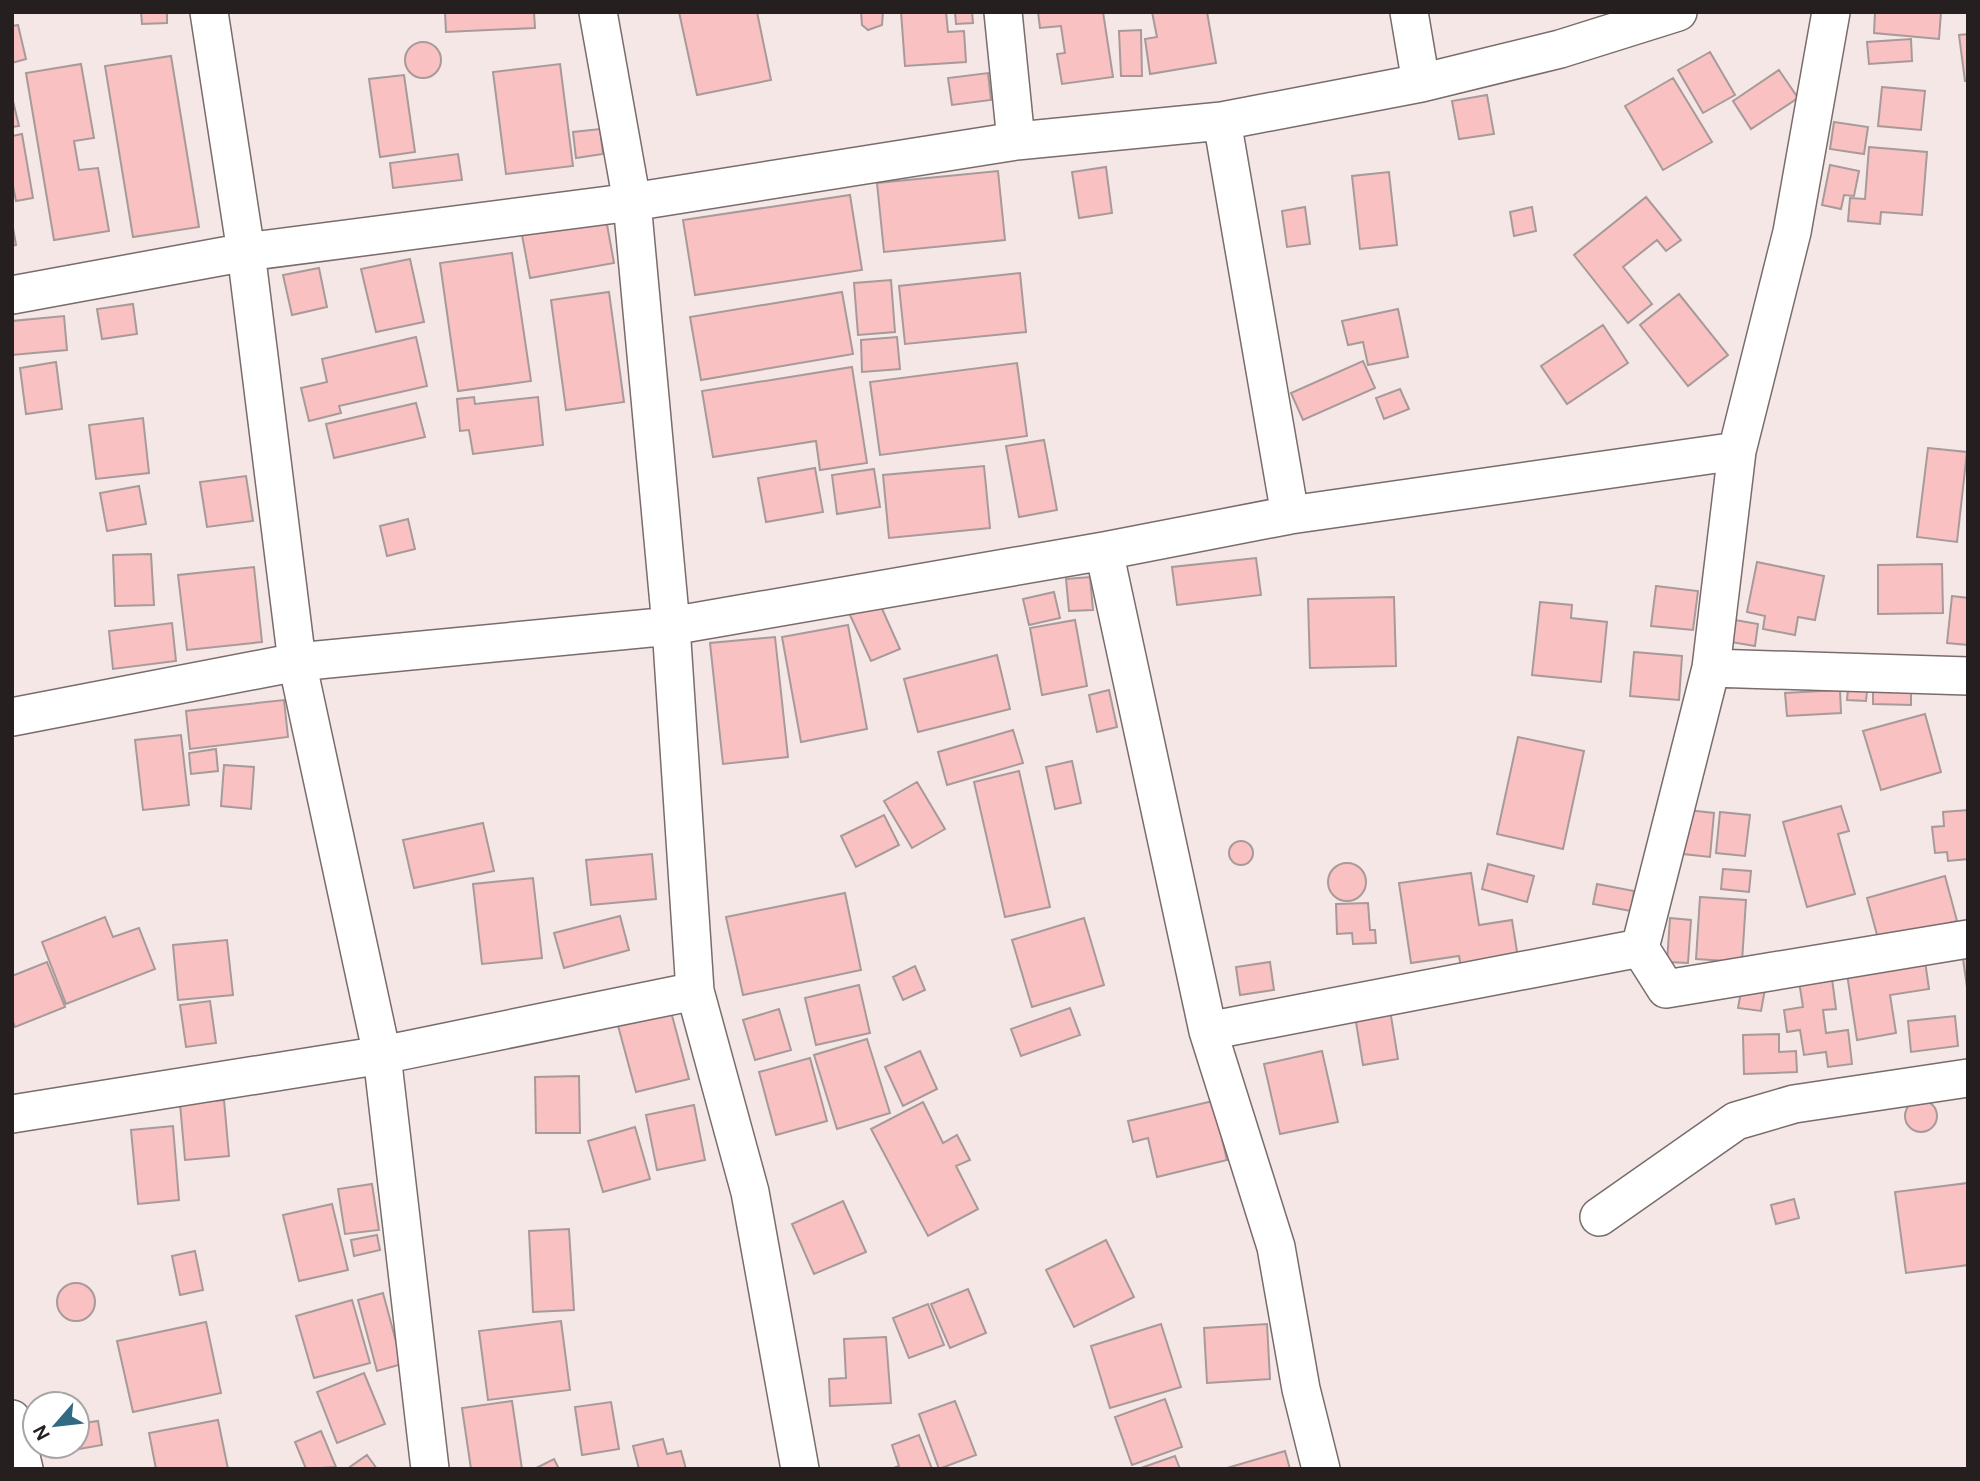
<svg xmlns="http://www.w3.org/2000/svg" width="1980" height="1481" viewBox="0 0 1980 1481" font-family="'DM Sans',sans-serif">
  <rect width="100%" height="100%" fill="#f5e7e6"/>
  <!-- building -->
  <path fill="#f9c1c1" stroke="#a79a99" stroke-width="2" d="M141,12h26v11l-25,1z
    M445,12h89l1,16 -89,4z
    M679,12h78l14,68 -74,15z
    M861,12h22l-1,13 -14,5 -6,-5z
    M901,12h45l2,20 16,-1 2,31 -61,4z
    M955,12h17l1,11 -17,1z
    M1038,12h65l10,65 -51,7 -5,-30 8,-1 -4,-27 -21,2z
    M1152,12h55l9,51 -66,11 -5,-35 12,-2z
    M1875,12h66l-2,27 -65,-6z
    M18,25l8,34 -14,4v-37z
    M1141,30l1,46h-21l-2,-45z
    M1968,34v47h-3l-6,-46z
    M1911,39l1,22 -43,3 -2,-22z
    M405 60a18 18 0 1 1 36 0a18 18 0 1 1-36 0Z
    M1710,52l25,43 -32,18 -25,-43z
    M171,56l28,171 -66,10 -28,-171z
    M81,64l13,74 -20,3 5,29 19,-2 11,63 -55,9 -28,-167z
    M560,64l13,102 -67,8 -13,-102z
    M1779,70l19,28 -47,31 -18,-28z
    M988,73l3,27 -39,5 -4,-27z
    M404,75l11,77 -35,5 -11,-78z
    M1673,78l39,64 -49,28 -38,-64z
    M1882,87l43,4 -4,39 -43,-4z
    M1487,95l7,39 -35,5 -7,-38z
    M12,97l7,29 -7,1z
    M1834,122l34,5 -4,27 -34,-5z
    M600,129l3,25 -27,4 -3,-26z
    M22,134l11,64 -17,3 -4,-20v-45z
    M1869,147l58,5 -5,63 -41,-3 -1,12 -32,-3 2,-23 15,1z
    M458,154l4,26 -69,8 -3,-25z
    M1830,165l29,6 -5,25 -10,-1 -3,14 -19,-4z
    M1106,167l6,46 -33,5 -7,-46z
    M998,171l7,69 -121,12 -7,-69z
    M1389,172l8,73 -37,4 -8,-73z
    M850,195l12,75 -167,25 -12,-75z
    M1646,197l35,43 -15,11 -9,-11 -34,27 29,37 -24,19 -54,-68z
    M1305,207l5,37 -23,3 -5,-36z
    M1532,207l4,24 -22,5 -4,-24z
    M606,219l8,44 -84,15 -8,-43z
    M12,222l4,23 -4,1z
    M512,253l19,128 -73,10 -18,-128z
    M410,259l14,63 -48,10 -15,-63z
    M319,268l8,39 -35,8 -9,-40z
    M1020,273l6,59 -121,12 -6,-58z
    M891,280l4,52 -37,3 -4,-52z
    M609,292l15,110 -58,8 -15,-110z
    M842,292l11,62 -152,26 -11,-63z
    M1679,294l49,61 -40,31 -48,-61z
    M133,304l4,30 -35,5 -5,-30z
    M1398,309l10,48 -40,8 -5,-23 -15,3 -6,-24z
    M64,316l3,34 -55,5v-34z
    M1603,325l25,38 -61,41 -26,-38z
    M416,337l11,49 -88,20 2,7 -32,8 -8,-33 26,-6 -5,-23z
    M897,337l3,32 -38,3 -1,-32z
    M1363,361l12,27 -72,32 -12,-27z
    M56,362l6,47 -36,5 -6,-46z
    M1017,363l10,73 -147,19 -10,-73z
    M852,367l15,96 -47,7 -4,-29 -103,16 -11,-66z
    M1400,389l9,20 -25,10 -8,-21z
    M474,397l1,7 63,-7 5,48 -70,9 -4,-24 -9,1 -3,-32z
    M416,403l9,34 -91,21 -8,-34z
    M143,418l6,55 -53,6 -7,-54z
    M1044,440l13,70 -38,7 -13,-71z
    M1928,448l39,4 -10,90 -40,-5z
    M984,466l6,62 -101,10 -6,-63z
    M815,468l8,44 -57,10 -8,-44z
    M874,469l6,38 -43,7 -5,-39z
    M246,476l7,45 -46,6 -7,-45z
    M139,486l7,38 -39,7 -7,-38z
    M408,519l7,30 -28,7 -7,-30z
    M151,554l3,51 -39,1 -2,-51z
    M1256,558l5,37 -84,10 -5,-38z
    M1757,562l67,14 -9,44 -17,-3 -3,18 -32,-6 2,-13 -18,-4z
    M1942,564l1,49 -65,1v-49z
    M254,567l8,75 -75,8 -9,-75z
    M1090,577l3,33 -24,1 -3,-32z
    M1656,586l42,5 -5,39 -42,-4z
    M1054,592l6,26 -31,7 -6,-26z
    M1952,596l16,2v47l-21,-2z
    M1394,597l2,69 -86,2 -2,-69z
    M879,602l21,47 -29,12 -21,-46z
    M1540,602l32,3 -1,13 36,4 -6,60 -69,-7z
    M1075,620l12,66 -45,9 -12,-67z
    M1735,620l23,4 -3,22 -24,-4z
    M172,623l4,38 -63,8 -4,-38z
    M848,625l19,104 -66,13 -19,-105z
    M775,637l13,120 -65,7 -13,-121z
    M1634,652l48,4 -3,44 -49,-4z
    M997,655l13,54 -92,23 -14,-53z
    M1849,679l19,2 -2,20 -19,-1z
    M1873,683h38v22l-38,-1z
    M1109,690l8,37 -20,5 -8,-37z
    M1840,690l1,23 -54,3 -2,-23z
    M284,700l4,37 -98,12 -4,-38z
    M1925,714l16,58 -60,18 -18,-59z
    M1013,730l10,33 -76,22 -9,-33z
    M181,735l8,70 -46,5 -8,-70z
    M1518,737l66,14 -21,98 -66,-15z
    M216,749l2,22 -27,3 -2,-21z
    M1072,761l9,42 -26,6 -9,-42z
    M224,765l30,2 -3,42 -30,-3z
    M1019,771l31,136 -45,10 -31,-135z
    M917,782l28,47 -33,19 -28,-47z
    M1841,806l8,25 -11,3 17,60 -48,13 -24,-85z
    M1687,810l27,3 -4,44 -27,-3z
    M1968,810v49l-20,2 -1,-9 -12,1 -3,-26 12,-1 -1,-14z
    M1720,812l30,3 -5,41 -29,-3z
    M884,815l15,30 -43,22 -15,-31z
    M483,823l11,48 -80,17 -11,-48z
    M1229 853a12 12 0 1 1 24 0a12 12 0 1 1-24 0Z
    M652,854l4,45 -65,6 -5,-45z
    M1328 882a19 19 0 1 1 38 0a19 19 0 1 1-38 0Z
    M1488,864l46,12 -7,26 -45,-13z
    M1723,869l28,2 -2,21 -28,-3z
    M1471,873l8,52 33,-5 6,38 -57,9 -2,-11 -48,7 -12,-80z
    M1945,876l12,45 -78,21 -12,-44z
    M533,878l9,80 -60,6 -9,-80z
    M1597,884l37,7 -3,20 -38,-7z
    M845,893l16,77 -118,25 -17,-78z
    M1700,897l46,3 -4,62 -46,-3z
    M1368,903l2,27h5l1,13 -23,1 -1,-11 -15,1 -1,-30z
    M620,916l9,34 -65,18 -10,-35z
    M105,917l8,20 26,-9 16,41 -89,35 -24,-62z
    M1084,918l20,67 -72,22 -20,-67z
    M1670,918l21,2 -3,43 -21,-1z
    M227,940l6,55 -55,5 -5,-55z
    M1968,951v43l-6,-42z
    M1925,961l4,28 -39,6 6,38 -39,7 -10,-66z
    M47,962l18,45 -50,20 -3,-8v-43z
    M1270,962l4,28 -34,5 -4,-28z
    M915,966l10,24 -22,10 -10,-23z
    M1831,971l5,38 -13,1 3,23 22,-3 4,34 -24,3 -2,-15 -22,3 -4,-25 -13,2 -3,-22 19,-3 -5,-32z
    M859,985l11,48 -54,12 -11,-47z
    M1742,986l23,3 -4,22 -23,-3z
    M210,1001l6,42 -30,4 -6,-42z
    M670,1008l19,71 -53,13 -19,-70z
    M1070,1008l10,27 -59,21 -10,-27z
    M779,1009l12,41 -36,10 -12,-40z
    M1390,1010l8,49 -35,6 -8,-49z
    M1955,1016l3,30 -47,6 -3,-31z
    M1779,1034v18l17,-1 1,21 -53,2 -1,-39z
    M867,1039l23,74 -53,16 -23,-74z
    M920,1051l17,38 -34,17 -18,-39z
    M1322,1051l16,71 -58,12 -16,-70z
    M810,1058l17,63 -51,14 -17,-63z
    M579,1076l1,57h-44l-1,-56z
    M1905 1116a16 16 0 1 1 32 0a16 16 0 1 1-32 0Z
    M224,1100l5,56 -44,4 -5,-56z
    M1213,1101l14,59 -70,17 -9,-39 -15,4 -5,-21z
    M923,1102l20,41 14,-8 13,25 -14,6 22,43 -50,27 -57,-107z
    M694,1105l11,55 -48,10 -11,-55z
    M173,1126l6,74 -41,4 -7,-74z
    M635,1127l15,52 -47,13 -15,-51z
    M1968,1183v82l-62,8 -11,-81z
    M372,1184l7,46 -34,4 -7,-45z
    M1794,1199l5,19 -23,6 -5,-19z
    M843,1201l23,51 -52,22 -22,-50z
    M332,1204l16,66 -49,11 -16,-66z
    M569,1229l5,81 -41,2 -4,-81z
    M377,1235l3,15 -26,6 -3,-16z
    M1106,1240l28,57 -60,30 -28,-57z
    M195,1251l8,39 -23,5 -8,-39z
    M57 1302a19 19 0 1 1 38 0a19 19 0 1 1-38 0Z
    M968,1289l18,44 -36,15 -19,-44z
    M383,1293l19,71 -25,7 -19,-71z
    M352,1300l18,63 -56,15 -18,-62z
    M928,1304l16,41 -35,13 -16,-40z
    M561,1321l9,69 -82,10 -9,-69z
    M206,1322l15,71 -88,19 -16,-71z
    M1161,1324l20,63 -71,21 -19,-62z
    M1267,1324l3,55 -63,4 -3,-55z
    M886,1337l5,66 -61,3 -1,-27 17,-1 -2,-39z
    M364,1373l21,51 -48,19 -20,-51z
    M1165,1399l17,48 -50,18 -17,-48z
    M512,1401l10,68h-51l-9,-61z
    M955,1401l21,54 -37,14 -20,-55z
    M611,1402l8,47 -37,6 -7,-48z
    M218,1420l10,49h-72l-7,-36z
    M98,1421l4,24 -40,7 -1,-6h16v-22z
    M321,1431l15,36 -30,2 -11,-27z
    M919,1435l13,34h-41l8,-3 -7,-21z
    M663,1439l4,15 14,-3 5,18h-47l-6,-23z
    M1285,1451l5,18 -63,-1z
    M367,1455l10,14h-30z
    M1175,1456l5,13h-42z
    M554,1459l5,10h-22l-1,-1z"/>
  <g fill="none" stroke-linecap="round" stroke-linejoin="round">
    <defs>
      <path id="minor" d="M209,12l37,240 51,410 85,393 48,414
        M598,12l34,190 39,424 24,365 55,201 50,277
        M1003,12l13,129
        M1409,12l12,71
        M1831,12l-39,220 -55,219 -26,217 -71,280 26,41 302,-50
        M1222,121l68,394
        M12,295l234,-43 386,-50 384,-61 206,-20 199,-38 139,-34 118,-37
        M1104,551l104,480 68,216 25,142 20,80
        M1711,668l257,8
        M12,717l285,-55 374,-36 433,-75 186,-36 447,-64
        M1208,1031l432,-83
        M12,1114l370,-59 313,-64
        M1599,1217l137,-96 58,-17 174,-26
        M12,1419l12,50"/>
    </defs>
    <!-- minor casing -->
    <use href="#minor" stroke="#796c6c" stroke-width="40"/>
    <!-- minor -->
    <use href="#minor" stroke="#fff" stroke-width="37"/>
  </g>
  <!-- border -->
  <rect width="1980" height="1481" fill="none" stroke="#251f1f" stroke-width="28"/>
  <!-- north arrow -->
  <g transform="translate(56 1425) rotate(242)"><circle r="33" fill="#ffffff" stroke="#a8a5a5" stroke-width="2"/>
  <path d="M0-5L12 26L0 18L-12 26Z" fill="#306a83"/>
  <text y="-10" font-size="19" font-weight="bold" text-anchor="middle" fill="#251f1f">N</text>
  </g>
</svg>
